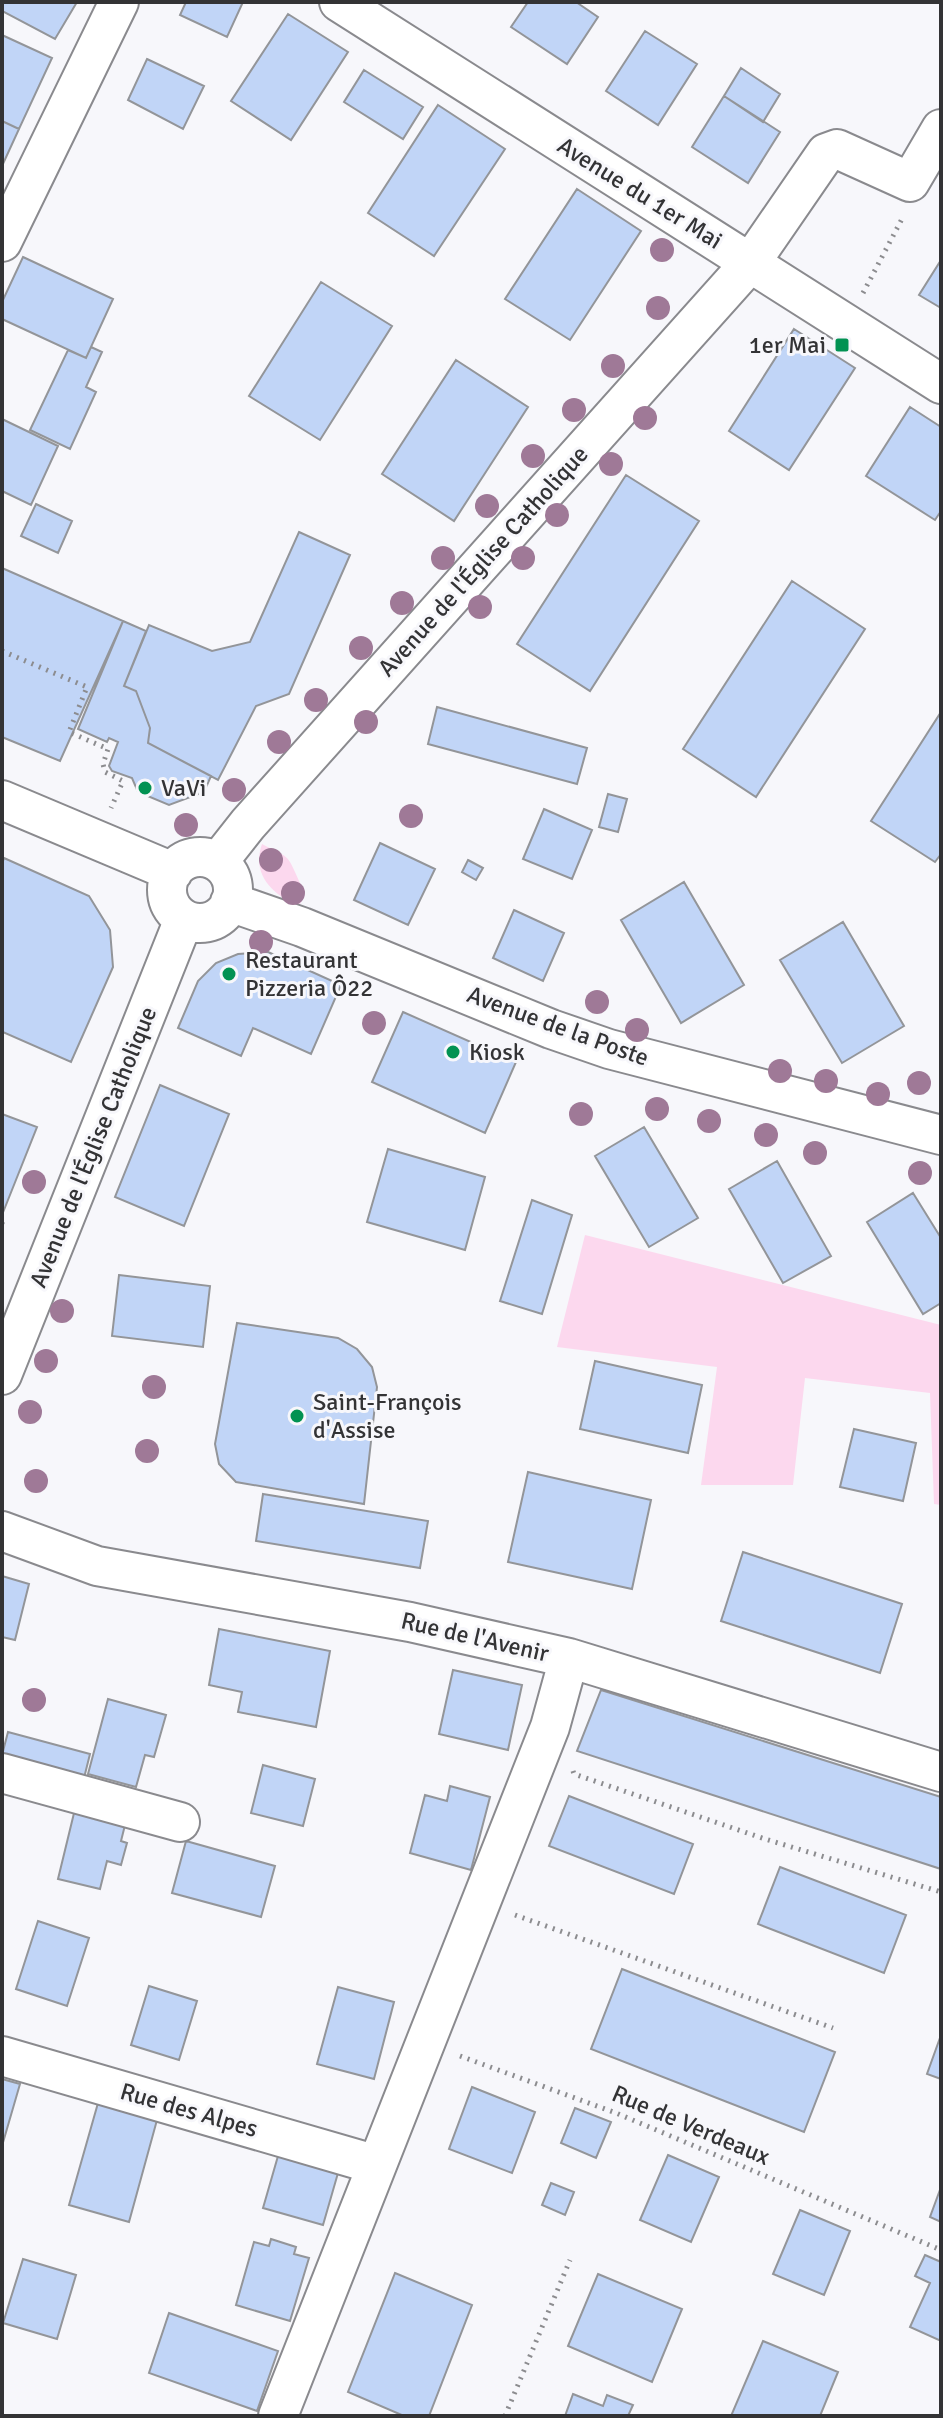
<svg xmlns="http://www.w3.org/2000/svg" width="943" height="2418" viewBox="0 0 943 2418" font-family="Signika,sans-serif">
  <rect width="100%" height="100%" fill="#f7f7fb"/>
  <!-- green -->
  <path fill="#fcd8ee" d="M262,844c27,14 25,9 37,37 6,11 6,14 0,25 -26,-11 -48,-31 -37,-62z
    M585,1235l356,90v180l-7,-1 -4,-111 -125,-15 -12,107h-92l16,-118 -160,-20z"/>
  <!-- building -->
  <path fill="#c1d5f7" stroke="#939599" stroke-width="2" d="M2,2h75l-22,37 -53,-28z
    M186,2h57l-16,35 -47,-22z
    M528,2h48l22,15 -31,47 -56,-37z
    M288,14l60,38 -57,88 -60,-39z
    M645,31l52,33 -39,61 -52,-34z
    M2,35l50,23 -33,71 -17,-8z
    M147,59l57,27 -21,43 -55,-29z
    M741,68l39,26 -17,28 -39,-26z
    M364,70l59,37 -20,32 -59,-37z
    M724,96l56,36 -32,51 -56,-36z
    M438,105l67,44 -71,107 -66,-43z
    M2,121l17,8 -17,37z
    M577,189l64,42 -71,109 -65,-41z
    M23,257l90,42 -27,59 -84,-39v-17z
    M941,260v48l-22,-13z
    M321,282l71,44 -72,114 -71,-44z
    M794,329l61,39 -66,102 -60,-39z
    M91,347l11,5 -16,35 10,5 -26,57 -40,-19 38,-80 18,8z
    M456,360l72,47 -74,114 -72,-47z
    M910,407l31,20v84l-6,9 -69,-44z
    M2,419l56,27 -27,59 -29,-14z
    M626,475l73,46 -109,170 -73,-47z
    M36,504l36,17 -14,32 -37,-17z
    M299,532l51,23 -61,139 -33,12 -38,74 -70,-37 2,-15 -14,-37 -12,-5 25,-61 63,26 38,-9z
    M2,568l121,53 -63,140 -58,-24z
    M792,581l73,48 -109,168 -73,-48z
    M123,621l23,10 -22,55 12,5 14,37 -2,15 63,33 -7,16 -35,13 -31,-13 -6,-14 -20,-7 -3,-5 9,-24 -9,-4 -2,4 -29,-13z
    M437,707l150,41 -10,36 -149,-40z
    M941,712v142l-6,8 -64,-41z
    M608,794l19,5 -9,33 -19,-5z
    M544,809l48,21 -20,49 -49,-20z
    M380,843l55,26 -27,56 -54,-25z
    M4,858l85,38 21,34 3,37 -42,95 -68,-30 -1,2v-170z
    M468,860l15,8 -7,12 -14,-8z
    M684,882l60,103 -63,38 -60,-103z
    M514,910l50,23 -21,48 -50,-23z
    M843,922l61,104 -62,37 -62,-103z
    M268,952l73,33 -30,69 -58,-26 -12,28 -63,-28 20,-47 18,-18 22,-9z
    M403,1012l113,50 -31,71 -113,-51z
    M160,1085l69,29 -45,112 -69,-29z
    M2,1114l35,13 -35,88z
    M644,1127l54,91 -49,29 -54,-91z
    M388,1149l97,28 -20,73 -98,-28z
    M777,1161l54,95 -48,27 -54,-94z
    M913,1193l28,45v65l-18,11 -56,-92z
    M532,1200l40,15 -30,99 -42,-13z
    M119,1275l91,11 -7,61 -91,-11z
    M237,1323l101,15 19,11 15,18 5,20 -13,117 -128,-22 -17,-18 -4,-20z
    M595,1361l107,24 -14,68 -108,-24z
    M854,1429l62,14 -13,58 -63,-14z
    M528,1472l123,28 -19,89 -124,-27z
    M263,1494l165,27 -8,47 -164,-27z
    M743,1552l159,52 -22,69 -159,-52z
    M2,1576l27,8 -14,56 -13,-3z
    M219,1629l111,22 -14,76 -78,-15 4,-20 -33,-7z
    M453,1670l69,15 -14,65 -69,-16z
    M601,1690l340,107v72l-364,-118z
    M108,1699l58,16 -12,42 -9,-2 -9,32 -48,-13z
    M8,1732l82,22 -6,24 -82,-23z
    M263,1765l52,14 -12,47 -52,-13z
    M450,1786l40,11 -19,73 -61,-17 15,-58 22,6z
    M569,1796l124,48 -19,50 -125,-48z
    M75,1809l51,12 -5,20 6,2 -6,22 -14,-4 -7,28 -42,-10z
    M186,1841l89,25 -14,51 -89,-24z
    M780,1867l126,48 -22,58 -126,-49z
    M38,1921l51,17 -22,68 -51,-17z
    M622,1969l213,83 -31,80 -213,-83z
    M149,1986l48,15 -18,59 -48,-15z
    M338,1987l56,15 -20,77 -57,-15z
    M941,2035v44l-14,-5z
    M2,2079l18,5 -18,62z
    M472,2087l63,25 -23,61 -63,-24z
    M98,2103l59,17 -28,102 -60,-17z
    M575,2108l36,14 -15,36 -35,-15z
    M668,2155l51,22 -28,65 -51,-22z
    M278,2156l60,17 -15,52 -60,-17z
    M551,2183l23,9 -9,23 -23,-10z
    M941,2187v35l-11,-5z
    M800,2210l50,21 -26,64 -51,-21z
    M271,2239l25,8 -2,7 15,4 -19,63 -54,-16 18,-63 15,4z
    M925,2255l16,7v79l-31,-14 20,-44 -15,-7z
    M23,2259l53,16 -19,64 -54,-16z
    M395,2273l77,32 -43,111h-25l-56,-24z
    M598,2274l84,35 -30,73 -84,-36z
    M169,2313l109,38 -21,60 -108,-38z
    M763,2341l75,31 -18,44h-89z
    M573,2394l30,12 4,-11 26,10 -5,11h-63z"/>
  <g fill="none" stroke-linecap="round" stroke-linejoin="round">
    <defs>
      <path id="minor" d="M339,2l602,382
        M2,242l117,-240
        M2,800l171,72
        M167 890a33 33 0 1 1 66 0a33 33 0 1 1-66 0Z
        M218,862l30,-38 503,-562 75,-109 11,-4 73,33 31,-53
        M230,902l72,25 249,102 58,20 332,86
        M2,1375l182,-456
        M2,1531l95,35 313,56 159,36 372,114
        M2,1773l178,49
        M2,2056l375,109
        M278,2416l272,-689 19,-69"/>
    </defs>
    <!-- minor casing -->
    <use href="#minor" stroke="#8a8a8e" stroke-width="42"/>
    <!-- path -->
    <path stroke="#8c8c8f" stroke-width="5" stroke-dasharray="2 6" stroke-linecap="butt" d="M863,293l40,-76
      M2,651l85,36 -18,45 39,17 -5,15 2,8 18,9 -12,27
      M2,1224l6,3
      M573,1771l1,3 191,65 176,53
      M515,1915l318,113
      M460,2056l156,57 325,137
      M505,2416l65,-156"/>
    <!-- minor -->
    <use href="#minor" stroke="#fff" stroke-width="38"/>
  </g>
  <!-- trees -->
  <g fill="#9f7997">
    <circle cx="662" cy="250" r="12"/>
    <circle cx="658" cy="308" r="12"/>
    <circle cx="613" cy="366" r="12"/>
    <circle cx="574" cy="410" r="12"/>
    <circle cx="645" cy="418" r="12"/>
    <circle cx="533" cy="456" r="12"/>
    <circle cx="611" cy="464" r="12"/>
    <circle cx="487" cy="506" r="12"/>
    <circle cx="557" cy="515" r="12"/>
    <circle cx="443" cy="558" r="12"/>
    <circle cx="523" cy="558" r="12"/>
    <circle cx="402" cy="603" r="12"/>
    <circle cx="480" cy="607" r="12"/>
    <circle cx="361" cy="648" r="12"/>
    <circle cx="316" cy="700" r="12"/>
    <circle cx="366" cy="722" r="12"/>
    <circle cx="279" cy="742" r="12"/>
    <circle cx="234" cy="790" r="12"/>
    <circle cx="411" cy="816" r="12"/>
    <circle cx="186" cy="825" r="12"/>
    <circle cx="271" cy="860" r="12"/>
    <circle cx="293" cy="893" r="12"/>
    <circle cx="261" cy="942" r="12"/>
    <circle cx="597" cy="1002" r="12"/>
    <circle cx="374" cy="1023" r="12"/>
    <circle cx="637" cy="1030" r="12"/>
    <circle cx="780" cy="1071" r="12"/>
    <circle cx="826" cy="1081" r="12"/>
    <circle cx="919" cy="1083" r="12"/>
    <circle cx="878" cy="1094" r="12"/>
    <circle cx="657" cy="1109" r="12"/>
    <circle cx="581" cy="1114" r="12"/>
    <circle cx="709" cy="1121" r="12"/>
    <circle cx="766" cy="1135" r="12"/>
    <circle cx="815" cy="1153" r="12"/>
    <circle cx="920" cy="1173" r="12"/>
    <circle cx="34" cy="1182" r="12"/>
    <circle cx="62" cy="1311" r="12"/>
    <circle cx="46" cy="1361" r="12"/>
    <circle cx="154" cy="1387" r="12"/>
    <circle cx="30" cy="1412" r="12"/>
    <circle cx="147" cy="1451" r="12"/>
    <circle cx="36" cy="1481" r="12"/>
    <circle cx="34" cy="1700" r="12"/>
  </g>
  <!-- markers -->
  <g fill="#029252" stroke="#f7f7fb" stroke-width="3">
    <rect x="834" y="337" width="16" height="16" rx="4"/>
    <circle cx="145" cy="788" r="8"/>
    <circle cx="229" cy="974" r="8"/>
    <circle cx="453" cy="1052" r="8"/>
    <circle cx="297" cy="1416" r="8"/>
  </g>
  <g text-anchor="middle" stroke-width="6" stroke-linejoin="round" paint-order="stroke">
    <!-- street labels -->
    <g font-size="24" fill="#333335" stroke="#f7f7fb">
      <text transform="translate(640 193) rotate(32)" y="8">Avenue du 1er Mai</text>
      <text transform="translate(483 561) rotate(-48)" y="8">Avenue de l'Église Catholique</text>
      <text transform="translate(558 1026) rotate(20)" y="8">Avenue de la Poste</text>
      <text transform="translate(93 1147) rotate(-68)" y="8">Avenue de l'Église Catholique</text>
      <text transform="translate(475 1637) rotate(13)" y="8">Rue de l'Avenir</text>
      <text transform="translate(189 2110) rotate(16)" y="8">Rue des Alpes</text>
      <text transform="translate(691 2125) rotate(23)" y="8">Rue de Verdeaux</text>
    </g>
    <!-- poi labels -->
    <g font-size="24" fill="#333335" stroke="#f7f7fb" text-anchor="start">
      <text x="826" y="353" text-anchor="end">1er Mai</text>
      <text x="161" y="796">VaVi</text>
      <text x="245" y="968">Restaurant<tspan x="245" dy="28">Pizzeria Ô22</tspan></text>
      <text x="469" y="1060">Kiosk</text>
      <text x="313" y="1410">Saint-François<tspan x="313" dy="28">d'Assise</tspan></text>
    </g>
  </g>
  <!-- border -->
  <rect width="943" height="2418" fill="none" stroke="#333335" stroke-width="8"/>
</svg>
